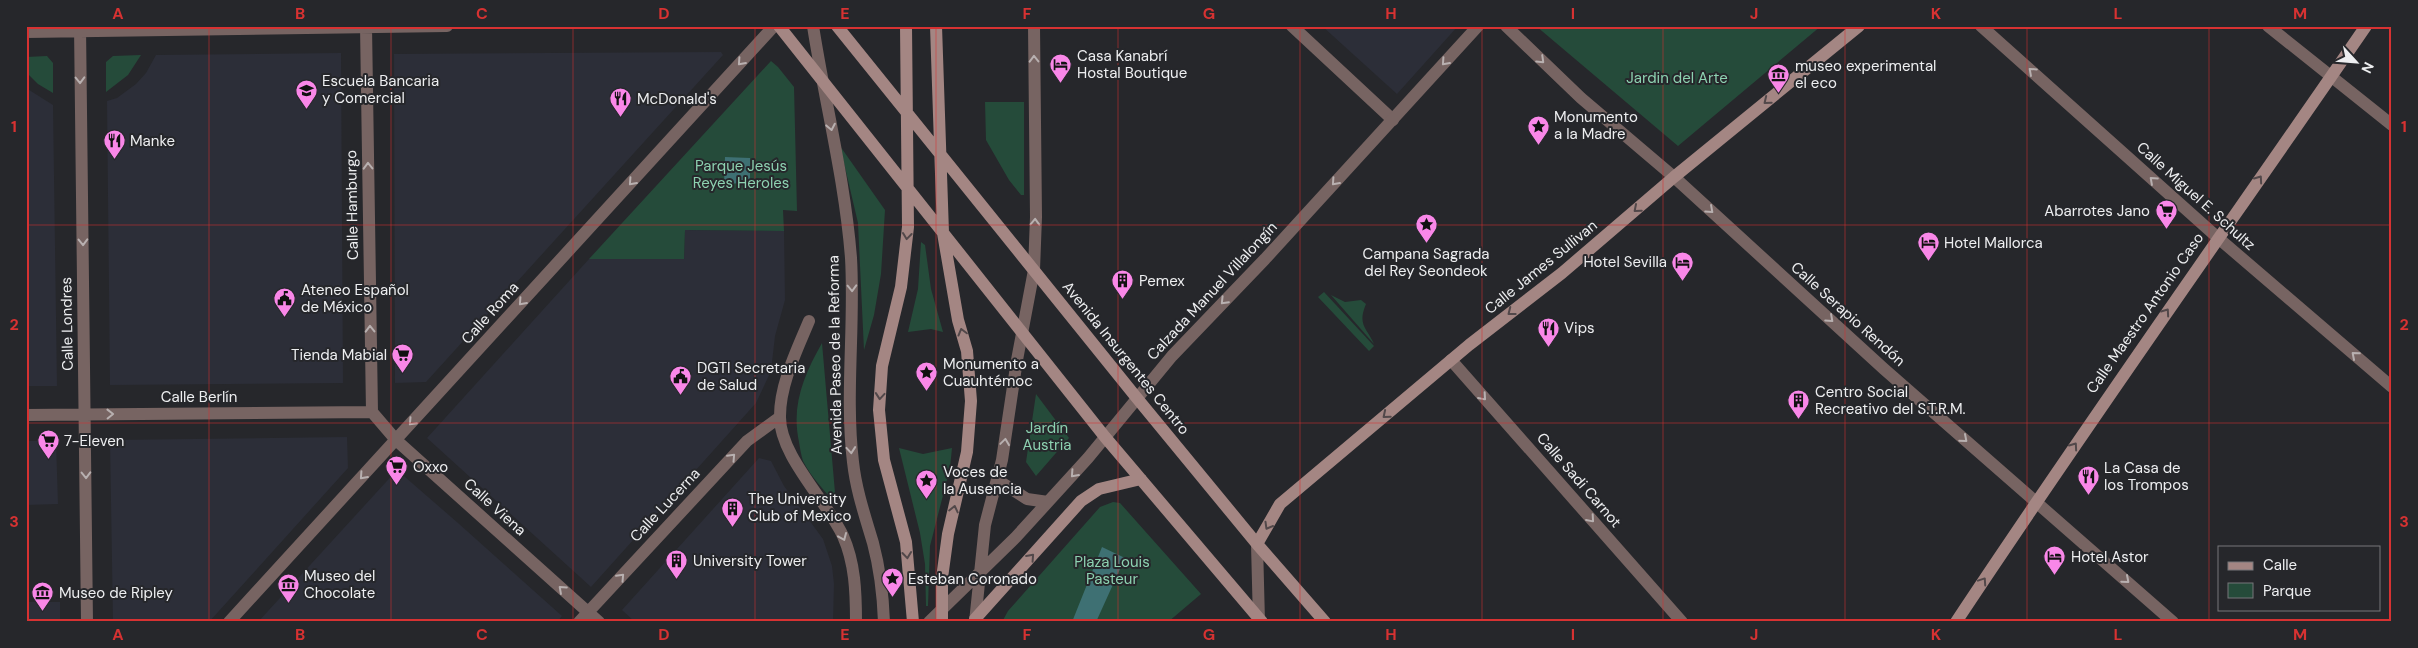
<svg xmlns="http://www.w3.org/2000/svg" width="2418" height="648" viewBox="0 0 2418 648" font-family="'DM Sans',sans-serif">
  <rect width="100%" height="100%" fill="#26272b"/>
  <!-- built -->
  <path fill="#2c2e38" d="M1322,26h136l-61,68z
    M721,52l2,3 -297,327 -31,1 -1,-329z
    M341,53l2,330 -233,2 -3,-284 10,-3 19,-14 10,-11 10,-18z
    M26,88l27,17 4,281h-31z
    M685,230l99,1 1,69 -10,36 -4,35 -15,32 -165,184 -164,-149 162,-179h95z
    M347,437l1,31 -139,154h-96l-3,-182z
    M26,441h30l2,63 -32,1z
    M759,458l12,3 13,25 39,53 9,27 2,18 -1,38h-198l-13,-12z
    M397,470l61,53 104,93 -5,6h-299z
    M26,602h34v20h-34z"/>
  <!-- green -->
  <path fill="#254b3a" d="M1536,26h285l-143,120z
    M141,55l-13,20 -22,17v-30l7,-6z
    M47,56l6,7v30l-15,-9 -12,-12v-15z
    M771,61l7,6 16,20 3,124 -14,-1 1,21 -99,-1 -1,29h-95z
    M985,102h39v93h-3l-12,-15 -23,-40z
    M840,146l45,64 -4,64 -7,41 -10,35 -6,-127z
    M921,242l4,3 6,44 12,43 -12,-3 -23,3 10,-43z
    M1324,292l50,54 -5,5 -51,-54z
    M1331,295l14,7 16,-2 5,4c-9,21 1,24 8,40z
    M822,343l14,161c-12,-14 -25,-27 -33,-43 -2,-6 -3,-13 -4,-19 -8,-37 5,-67 23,-99z
    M1036,394l33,44 -33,38 -10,-14z
    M899,448l24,6 29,-6 -2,20 -20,78 -2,60h-2l-1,-42 -5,-31z
    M1113,502l7,1 81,91 -33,28h-166l6,-11 92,-104z"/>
  <!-- water -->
  <path fill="#3e7073" d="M725,157l25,1v26l-26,-1z
    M1102,547l23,11 -29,64h-24z"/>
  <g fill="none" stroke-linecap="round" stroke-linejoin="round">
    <!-- minor -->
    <path stroke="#776462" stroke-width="12" d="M80,26l7,596
      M366,26l6,386
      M1292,26l101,94
      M1506,26l75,72 93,79 210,192 289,253
      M1981,26l236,211 175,150
      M2268,26l124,99
      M26,32l421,-6
      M809,321c-12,29 -29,63 -29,95 -1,39 47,85 63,120 12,27 13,56 13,86
      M1451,360l231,262
      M372,412l24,28 203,182
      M26,415l346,-3
      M1257,544l2,78
      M229,622l545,-596
      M579,622l168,-181 33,-24"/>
    <!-- tertiary -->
    <path stroke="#776462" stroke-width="12" d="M813,26c12,77 32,154 38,232 4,68 -6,137 2,204 3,28 12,54 20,81 7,26 10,52 11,79
      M999,481l28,18 21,3
      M929,622l87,-85 72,-79 84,-102 93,-97 213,-233
      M975,622l10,-97 17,-65 15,-100 17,-90 2,-53 -2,-191"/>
    <!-- secondary -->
    <path stroke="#a48683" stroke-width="12" d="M779,26l326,411 157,185
      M837,26l299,371 121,147 68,78
      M906,26l2,201 -7,60 -19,79 -3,44 5,50 22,82 7,80
      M936,26l7,207 15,87 9,31 4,50 -4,51 -19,82 -6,44v44
      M1257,544l23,-40 189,-159 93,-72 112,-96 185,-151
      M975,619l106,-118 18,-12 42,-10
      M1956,622c133,-201 273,-397 410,-596"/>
  </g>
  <!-- one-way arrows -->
  <defs><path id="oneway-chevron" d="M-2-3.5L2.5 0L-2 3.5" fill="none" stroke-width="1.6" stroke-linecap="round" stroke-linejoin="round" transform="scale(1.25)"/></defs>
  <g stroke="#b8b0b0">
    <use href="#oneway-chevron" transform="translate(1034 59) rotate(-91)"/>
    <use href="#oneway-chevron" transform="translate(1541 60) rotate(44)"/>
    <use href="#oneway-chevron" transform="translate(741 62) rotate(132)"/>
    <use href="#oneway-chevron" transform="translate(1445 62) rotate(132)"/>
    <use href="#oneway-chevron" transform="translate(2032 71) rotate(-138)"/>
    <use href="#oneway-chevron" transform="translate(80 80) rotate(89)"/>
    <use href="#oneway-chevron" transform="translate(831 127) rotate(79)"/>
    <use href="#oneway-chevron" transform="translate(368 166) rotate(-91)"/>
    <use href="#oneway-chevron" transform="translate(2153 180) rotate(-138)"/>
    <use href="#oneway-chevron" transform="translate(632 182) rotate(132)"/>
    <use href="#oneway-chevron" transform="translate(1335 182) rotate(132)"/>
    <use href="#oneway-chevron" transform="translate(1710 210) rotate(42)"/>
    <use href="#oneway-chevron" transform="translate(1035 222) rotate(-88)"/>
    <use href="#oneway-chevron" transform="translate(83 242) rotate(89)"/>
    <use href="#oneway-chevron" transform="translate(852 288) rotate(88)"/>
    <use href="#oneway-chevron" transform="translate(1224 301) rotate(134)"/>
    <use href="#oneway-chevron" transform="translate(522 302) rotate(132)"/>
    <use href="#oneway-chevron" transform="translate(1830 319) rotate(42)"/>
    <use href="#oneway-chevron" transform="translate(370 329) rotate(-91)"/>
    <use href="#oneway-chevron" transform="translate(2355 355) rotate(-139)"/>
    <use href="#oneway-chevron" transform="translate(1483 397) rotate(49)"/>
    <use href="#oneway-chevron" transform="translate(110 414) rotate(-1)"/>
    <use href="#oneway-chevron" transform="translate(412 422) rotate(133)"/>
    <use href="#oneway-chevron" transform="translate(1964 439) rotate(41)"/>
    <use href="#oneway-chevron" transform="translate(1005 442) rotate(-82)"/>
    <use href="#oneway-chevron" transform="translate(851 450) rotate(85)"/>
    <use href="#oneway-chevron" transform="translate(732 457) rotate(-47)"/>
    <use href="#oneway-chevron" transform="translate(1074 474) rotate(132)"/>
    <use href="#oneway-chevron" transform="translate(86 475) rotate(89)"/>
    <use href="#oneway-chevron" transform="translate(363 476) rotate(132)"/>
    <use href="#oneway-chevron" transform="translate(1591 519) rotate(49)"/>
    <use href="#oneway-chevron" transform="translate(843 537) rotate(67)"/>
    <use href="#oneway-chevron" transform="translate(621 577) rotate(-47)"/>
    <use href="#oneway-chevron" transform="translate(2126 580) rotate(41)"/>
    <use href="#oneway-chevron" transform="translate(562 589) rotate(-138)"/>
  </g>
  <g stroke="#52484a">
    <use href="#oneway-chevron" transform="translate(1767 101) rotate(141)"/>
    <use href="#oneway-chevron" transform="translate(2259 179) rotate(-55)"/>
    <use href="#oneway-chevron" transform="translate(1637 209) rotate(139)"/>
    <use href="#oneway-chevron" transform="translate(907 236) rotate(97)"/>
    <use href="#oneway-chevron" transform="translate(1511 312) rotate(142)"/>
    <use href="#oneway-chevron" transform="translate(2166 312) rotate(-55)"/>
    <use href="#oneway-chevron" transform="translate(962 332) rotate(-105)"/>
    <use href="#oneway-chevron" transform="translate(880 396) rotate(95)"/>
    <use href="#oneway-chevron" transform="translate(1386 415) rotate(140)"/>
    <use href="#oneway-chevron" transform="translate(2074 446) rotate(-55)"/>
    <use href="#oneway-chevron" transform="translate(954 509) rotate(-77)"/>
    <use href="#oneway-chevron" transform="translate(1268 526) rotate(120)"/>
    <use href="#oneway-chevron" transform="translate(907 555) rotate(84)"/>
    <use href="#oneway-chevron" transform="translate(1031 557) rotate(-48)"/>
    <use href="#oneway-chevron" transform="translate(1983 581) rotate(-56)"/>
  </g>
  <!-- grid -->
  <path fill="none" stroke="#d73232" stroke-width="1" stroke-opacity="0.55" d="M209,26v596M391,26v596M573,26v596M755,26v596M936,26v596M1118,26v596M1300,26v596M1482,26v596M1663,26v596M1845,26v596M2027,26v596M2209,26v596M26,225h2366M26,423h2366"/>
  <!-- icons -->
  <defs>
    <symbol id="hotel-pin" viewBox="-11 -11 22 30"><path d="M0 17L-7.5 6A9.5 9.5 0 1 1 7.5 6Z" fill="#f987e8" stroke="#26272b"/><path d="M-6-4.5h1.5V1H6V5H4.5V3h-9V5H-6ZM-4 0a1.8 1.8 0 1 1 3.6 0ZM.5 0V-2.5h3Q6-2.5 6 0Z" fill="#111"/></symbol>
    <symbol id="museum-pin" viewBox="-11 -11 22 30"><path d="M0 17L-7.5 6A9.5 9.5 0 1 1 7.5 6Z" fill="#f987e8" stroke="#26272b"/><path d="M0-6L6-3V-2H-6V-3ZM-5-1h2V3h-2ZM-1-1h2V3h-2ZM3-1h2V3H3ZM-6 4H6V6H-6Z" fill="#111"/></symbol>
    <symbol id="university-pin" viewBox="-11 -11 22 30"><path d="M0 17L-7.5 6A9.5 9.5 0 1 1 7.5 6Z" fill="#f987e8" stroke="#26272b"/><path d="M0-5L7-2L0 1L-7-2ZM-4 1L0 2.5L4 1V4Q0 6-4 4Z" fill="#111"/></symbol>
    <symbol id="restaurant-pin" viewBox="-11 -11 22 30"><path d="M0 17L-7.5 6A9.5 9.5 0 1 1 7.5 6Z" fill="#f987e8" stroke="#26272b"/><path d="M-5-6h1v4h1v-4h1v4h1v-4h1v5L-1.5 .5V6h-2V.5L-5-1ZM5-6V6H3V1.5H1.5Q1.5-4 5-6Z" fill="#111"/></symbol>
    <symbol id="sight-pin" viewBox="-11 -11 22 30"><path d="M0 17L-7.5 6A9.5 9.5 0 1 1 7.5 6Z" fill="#f987e8" stroke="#26272b"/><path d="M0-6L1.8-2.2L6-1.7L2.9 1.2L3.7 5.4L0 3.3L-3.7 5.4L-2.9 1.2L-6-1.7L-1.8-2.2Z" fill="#111"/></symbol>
    <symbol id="supermarket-pin" viewBox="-11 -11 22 30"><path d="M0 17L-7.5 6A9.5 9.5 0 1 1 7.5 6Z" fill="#f987e8" stroke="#26272b"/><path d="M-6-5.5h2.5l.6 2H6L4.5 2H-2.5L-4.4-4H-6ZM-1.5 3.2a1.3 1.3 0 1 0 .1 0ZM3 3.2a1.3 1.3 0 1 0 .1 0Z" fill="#111"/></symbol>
    <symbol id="building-pin" viewBox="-11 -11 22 30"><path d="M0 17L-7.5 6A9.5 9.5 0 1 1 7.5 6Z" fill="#f987e8" stroke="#26272b"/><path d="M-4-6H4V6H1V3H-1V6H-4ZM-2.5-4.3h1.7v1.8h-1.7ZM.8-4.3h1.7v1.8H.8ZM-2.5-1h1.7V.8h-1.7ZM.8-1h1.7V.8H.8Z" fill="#111"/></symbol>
    <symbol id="civic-pin" viewBox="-11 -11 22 30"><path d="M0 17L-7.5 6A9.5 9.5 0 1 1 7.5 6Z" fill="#f987e8" stroke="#26272b"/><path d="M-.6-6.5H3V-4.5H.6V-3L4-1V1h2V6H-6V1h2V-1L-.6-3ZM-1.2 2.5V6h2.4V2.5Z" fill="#111"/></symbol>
  </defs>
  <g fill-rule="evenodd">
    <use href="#hotel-pin" x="1048" y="52" width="25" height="34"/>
    <use href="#museum-pin" x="1766" y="62" width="25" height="34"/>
    <use href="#university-pin" x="294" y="78" width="25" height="34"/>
    <use href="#restaurant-pin" x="608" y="86" width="25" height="34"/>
    <use href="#sight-pin" x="1526" y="114" width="25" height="34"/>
    <use href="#restaurant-pin" x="102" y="128" width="25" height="34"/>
    <use href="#supermarket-pin" x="2154" y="198" width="25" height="34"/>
    <use href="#sight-pin" x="1414" y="212" width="25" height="34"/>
    <use href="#hotel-pin" x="1916" y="230" width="25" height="34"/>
    <use href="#hotel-pin" x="1670" y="250" width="25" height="34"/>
    <use href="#building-pin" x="1110" y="268" width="25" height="34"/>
    <use href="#civic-pin" x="272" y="286" width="25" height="34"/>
    <use href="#restaurant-pin" x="1536" y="316" width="25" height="34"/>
    <use href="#supermarket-pin" x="390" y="342" width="25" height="34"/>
    <use href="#sight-pin" x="914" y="360" width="25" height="34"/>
    <use href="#civic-pin" x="668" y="364" width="25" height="34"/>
    <use href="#building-pin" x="1786" y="388" width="25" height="34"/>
    <use href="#supermarket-pin" x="36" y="428" width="25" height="34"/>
    <use href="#supermarket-pin" x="384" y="454" width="25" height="34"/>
    <use href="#restaurant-pin" x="2076" y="464" width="25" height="34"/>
    <use href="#sight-pin" x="914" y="468" width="25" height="34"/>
    <use href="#building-pin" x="720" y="496" width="25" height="34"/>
    <use href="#hotel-pin" x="2042" y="544" width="25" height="34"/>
    <use href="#building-pin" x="664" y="548" width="25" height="34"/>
    <use href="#sight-pin" x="880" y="566" width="25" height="34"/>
    <use href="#museum-pin" x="276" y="572" width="25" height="34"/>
    <use href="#museum-pin" x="30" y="580" width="25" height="34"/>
  </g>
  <g text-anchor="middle" stroke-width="4" stroke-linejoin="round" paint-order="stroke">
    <!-- poi labels -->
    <g font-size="15" fill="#edeef0" stroke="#26272b" text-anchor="start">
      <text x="1077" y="61">Casa Kanabrí<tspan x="1077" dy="17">Hostal Boutique</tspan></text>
      <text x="1795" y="71">museo experimental<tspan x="1795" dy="17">el eco</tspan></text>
      <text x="322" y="86">Escuela Bancaria<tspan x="322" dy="17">y Comercial</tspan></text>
      <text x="637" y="104">McDonald's</text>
      <text x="1554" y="122">Monumento<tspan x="1554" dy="17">a la Madre</tspan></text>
      <text x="130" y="146">Manke</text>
      <text x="2150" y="216" text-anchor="end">Abarrotes Jano</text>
      <text x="1944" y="248">Hotel Mallorca</text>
      <text x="1426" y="259" text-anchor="middle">Campana Sagrada<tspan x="1426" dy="17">del Rey Seondeok</tspan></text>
      <text x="1667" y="267" text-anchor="end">Hotel Sevilla</text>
      <text x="1139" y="286">Pemex</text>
      <text x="301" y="295">Ateneo Español<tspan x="301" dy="17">de México</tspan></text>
      <text x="1564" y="333">Vips</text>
      <text x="387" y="360" text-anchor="end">Tienda Mabial</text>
      <text x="943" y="369">Monumento a<tspan x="943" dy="17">Cuauhtémoc</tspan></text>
      <text x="697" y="373">DGTI Secretaria<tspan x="697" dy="17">de Salud</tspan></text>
      <text x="1815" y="397">Centro Social<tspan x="1815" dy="17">Recreativo del S.T.R.M.</tspan></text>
      <text x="64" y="446">7-Eleven</text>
      <text x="413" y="472">Oxxo</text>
      <text x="2104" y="473">La Casa de<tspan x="2104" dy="17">los Trompos</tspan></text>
      <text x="943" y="477">Voces de<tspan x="943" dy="17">la Ausencia</tspan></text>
      <text x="748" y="504">The University<tspan x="748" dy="17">Club of Mexico</tspan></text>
      <text x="2071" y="562">Hotel Astor</text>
      <text x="693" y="566">University Tower</text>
      <text x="304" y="581">Museo del<tspan x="304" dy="17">Chocolate</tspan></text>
      <text x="908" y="584">Esteban Coronado</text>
      <text x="59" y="598">Museo de Ripley</text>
    </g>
    <!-- park labels -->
    <g font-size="15" fill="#8dd2b1" stroke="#26272b">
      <text x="1677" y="83">Jardin del Arte</text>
      <text x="741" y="171">Parque Jesús<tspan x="741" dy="17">Reyes Heroles</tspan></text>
      <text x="1047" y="433">Jardín<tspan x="1047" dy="17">Austria</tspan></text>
      <text x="1112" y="567">Plaza Louis<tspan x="1112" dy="17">Pasteur</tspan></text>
    </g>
    <!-- street labels -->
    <g font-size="15" fill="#edeef0" stroke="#26272b">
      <text transform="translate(2196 196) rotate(42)" y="5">Calle Miguel E. Schultz</text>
      <text transform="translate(352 205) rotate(-91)" y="5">Calle Hamburgo</text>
      <text transform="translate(1541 267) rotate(-39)" y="5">Calle James Sullivan</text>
      <text transform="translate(1212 291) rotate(-47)" y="5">Calzada Manuel Villalongín</text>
      <text transform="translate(490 313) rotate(-48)" y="5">Calle Roma</text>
      <text transform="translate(2145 313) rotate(-55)" y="5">Calle Maestro Antonio Caso</text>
      <text transform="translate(1848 314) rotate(42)" y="5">Calle Serapio Rendón</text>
      <text transform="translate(67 324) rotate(-91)" y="5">Calle Londres</text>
      <text transform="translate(835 355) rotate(-91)" y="5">Avenida Paseo de la Reforma</text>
      <text transform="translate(1126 358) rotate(51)" y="5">Avenida Insurgentes Centro</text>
      <text x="199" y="402">Calle Berlín</text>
      <text transform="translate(1579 480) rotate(49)" y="5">Calle Sadi Carnot</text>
      <text transform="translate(665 505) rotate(-47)" y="5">Calle Lucerna</text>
      <text transform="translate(495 507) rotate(42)" y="5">Calle Viena</text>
    </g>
  </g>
  <!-- border -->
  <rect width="2418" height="648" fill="none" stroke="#26272b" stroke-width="55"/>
  <!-- legend -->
  <rect x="2218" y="546" width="162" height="65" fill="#26272b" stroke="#76777a"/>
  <rect x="2228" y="562" width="25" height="8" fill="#a48683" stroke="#76777a"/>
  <text x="2263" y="570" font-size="15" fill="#edeef0">Calle</text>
  <rect x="2228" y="583" width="25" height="15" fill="#254b3a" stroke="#76777a"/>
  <text x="2263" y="596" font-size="15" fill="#edeef0">Parque</text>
  <!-- north arrow -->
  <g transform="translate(2356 62) rotate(116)" stroke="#26272b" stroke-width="4" paint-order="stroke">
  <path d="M0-4L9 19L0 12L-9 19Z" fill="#edeef0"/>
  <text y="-8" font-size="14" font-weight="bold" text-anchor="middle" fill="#edeef0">N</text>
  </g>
  <rect x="28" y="28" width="2362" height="592" fill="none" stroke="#d73232" stroke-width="2"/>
  <g font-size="16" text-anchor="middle" font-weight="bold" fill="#d73232">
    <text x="118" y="19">A</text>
    <text x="300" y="19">B</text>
    <text x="482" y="19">C</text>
    <text x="664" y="19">D</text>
    <text x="845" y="19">E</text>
    <text x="1027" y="19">F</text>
    <text x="1209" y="19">G</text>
    <text x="1391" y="19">H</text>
    <text x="1573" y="19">I</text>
    <text x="1754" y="19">J</text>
    <text x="1936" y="19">K</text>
    <text x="2118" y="19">L</text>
    <text x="2300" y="19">M</text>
    <text x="14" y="132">1</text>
    <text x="2404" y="132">1</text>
    <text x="14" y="330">2</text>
    <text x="2404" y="330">2</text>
    <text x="14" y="527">3</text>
    <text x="2404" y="527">3</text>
    <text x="118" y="640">A</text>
    <text x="300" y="640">B</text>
    <text x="482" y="640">C</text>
    <text x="664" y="640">D</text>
    <text x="845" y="640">E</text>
    <text x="1027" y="640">F</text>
    <text x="1209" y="640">G</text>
    <text x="1391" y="640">H</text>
    <text x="1573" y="640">I</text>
    <text x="1754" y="640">J</text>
    <text x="1936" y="640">K</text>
    <text x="2118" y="640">L</text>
    <text x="2300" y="640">M</text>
  </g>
</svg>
